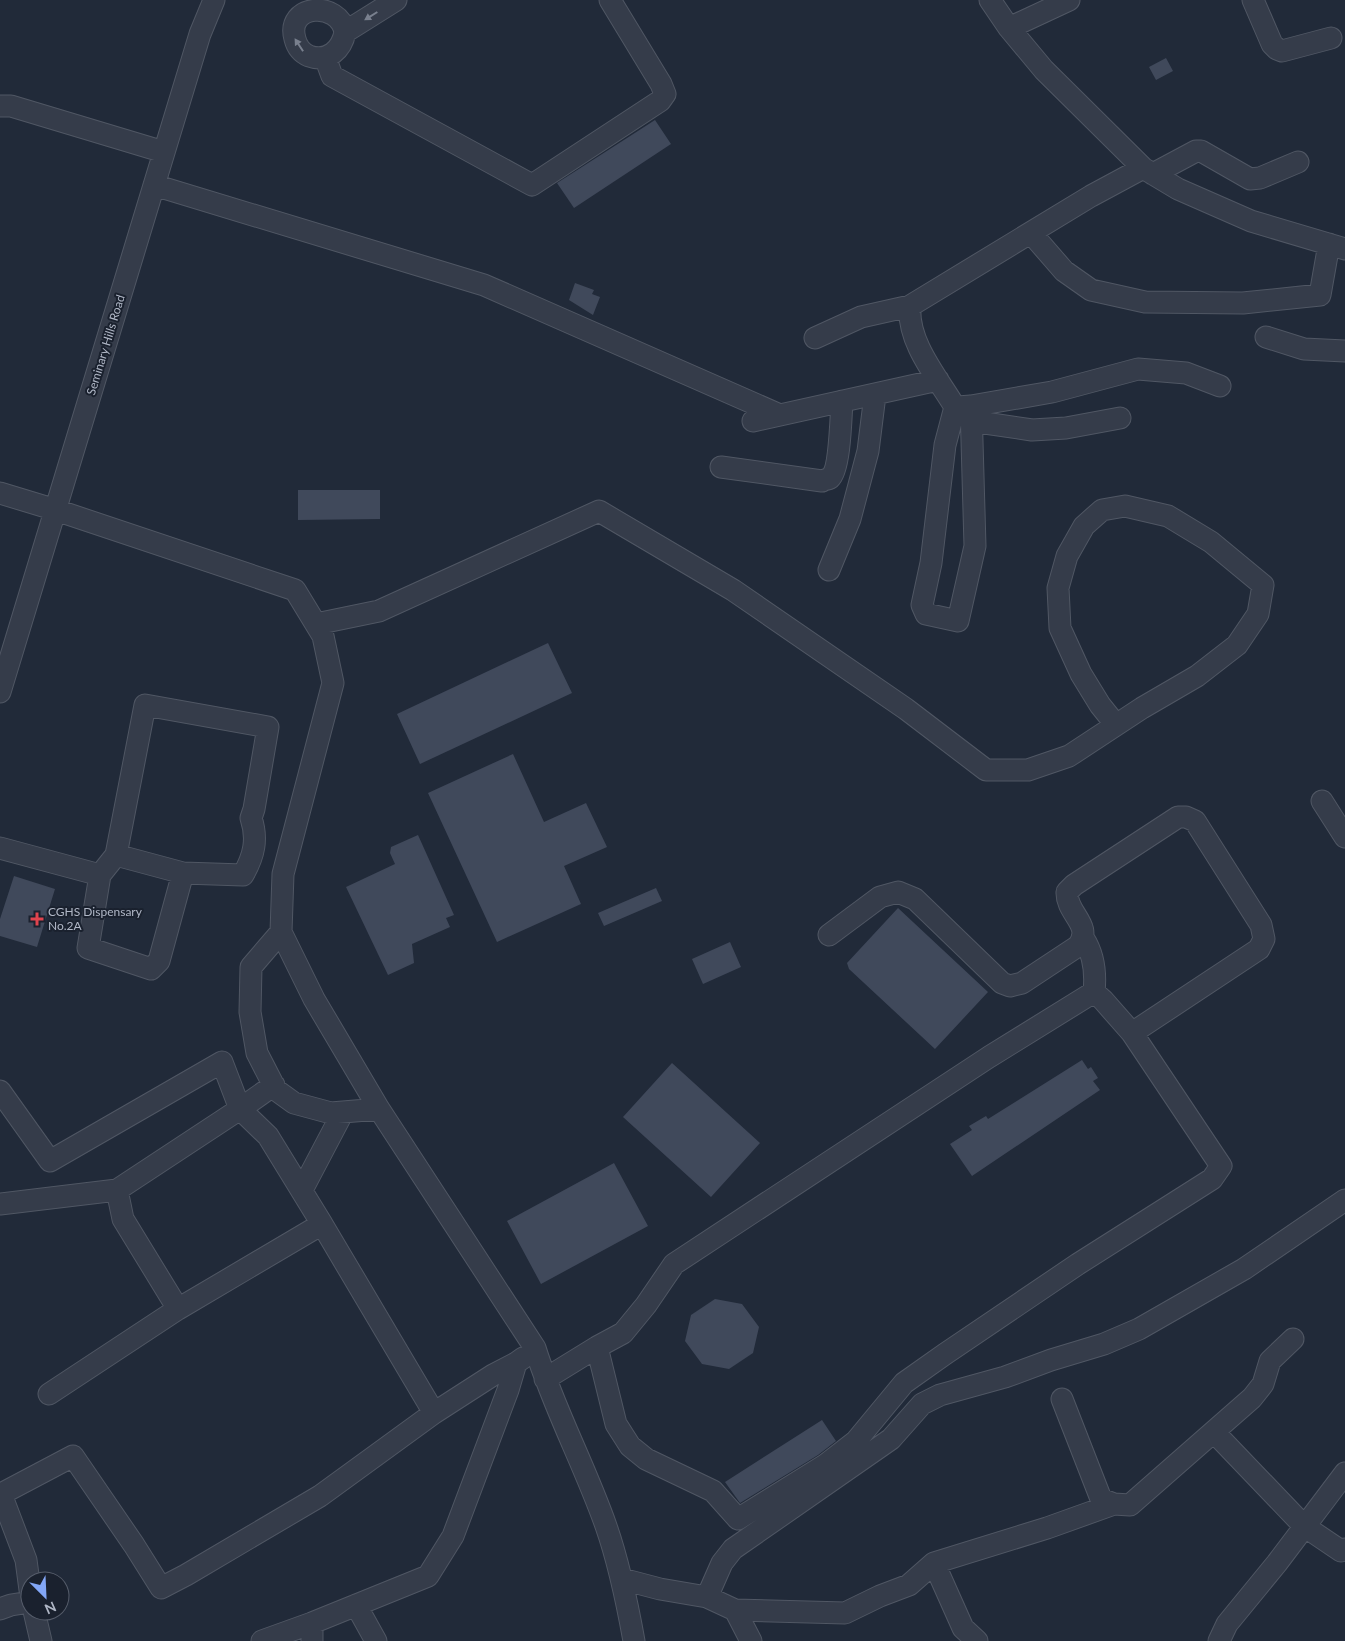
<svg xmlns="http://www.w3.org/2000/svg" width="1345" height="1641" viewBox="0 0 1345 1641" font-family="Lato,sans-serif">
  <rect width="100%" height="100%" fill="#212a39"/>
  <!-- building -->
  <path fill="#40495b" d="M1166,58l7,13 -17,9 -7,-13z
    M655,120l16,24 -97,64 -17,-25z
    M575,283l19,7 -2,4 8,3 -7,18 -24,-15z
    M298,490h82v29l-82,1z
    M548,643l24,50 -152,71 -23,-50z
    M513,754l31,68 42,-19 21,44 -43,19 17,38 -84,38 -69,-149z
    M418,835l36,80 -8,3 4,9 -38,17 2,19 -26,12 -42,-88 49,-23 -5,-11 1,-6z
    M14,876l41,13 -18,58 -37,-11v-17z
    M656,888l6,13 -58,25 -6,-13z
    M898,908l90,84 -53,57 -86,-80 -2,-6z
    M730,942l11,25 -38,17 -11,-25z
    M1082,1060l6,9 3,-2 7,11 -5,3 7,9 -128,86 -22,-32 22,-14 -3,-4 17,-10 2,3z
    M672,1063l88,80 -49,54 -88,-80z
    M614,1163l34,63 -107,58 -34,-63z
    M715,1299l27,5 17,23 -6,26 -24,16 -27,-5 -17,-23 6,-26z
    M822,1420l14,21 -18,14 -78,48 -15,-21z"/>
  <g fill="none" stroke-linecap="round" stroke-linejoin="round">
    <defs>
      <path id="minor" d="M990,0l19,28 35,42 99,98 35,21 73,32 94,28
        M1253,0l19,44 5,5 5,2 49,-13
        M1009,28l60,-28
        M345,32c-6,-32 -60,-28 -50,7 2,8 7,14 14,17 19,7 33,-7 36,-24l51,-32
        M325,57l7,19 200,109 128,-84 5,-7 -4,-10 -51,-84
        M0,106h11l153,46
        M1153,174l43,-23h5l49,28 10,-1 38,-16
        M154,185l330,100 296,130
        M1031,233l33,38 27,19 54,12 98,1 77,-8 9,-51
        M1266,337l38,12 41,2
        M815,338l46,-21 49,-11
        M971,406l4,140 -17,75 -32,-7 -4,-9 9,-42 14,-118 10,-38c-18,-30 -48,-65 -45,-101l181,-110 52,-28
        M958,407l13,-1 81,-14 86,-23 48,4 34,13
        M753,421l185,-41
        M971,421l61,9 34,-2 54,-10
        M721,467l101,14c1,-1 7,-2 8,-3 10,-8 11,-63 12,-77
        M0,493l56,17 239,80 28,46 10,47 -50,191 -2,58 33,67 65,110 156,239c19,61 50,118 71,178 13,37 21,76 28,115
        M829,570l21,-51 18,-68 7,-56
        M316,624l63,-13 220,-100 134,79 173,119 80,61h42l41,-14 73,-48 55,-32 40,-31 21,-31 5,-29 -52,-43 -43,-26 -43,-10 -23,4 -18,16 -17,30 -9,32 2,40 21,46 19,31 16,20
        M0,692l200,-658 14,-34
        M1322,801l23,36
        M0,848l100,27
        M116,855l29,-150 123,22 -14,82 -3,9c7,21 3,38 -8,57l-60,-2
        M116,855l67,18 -24,88 -8,8 -63,-21 12,-73z
        M281,932l-30,35 -1,45 7,41 19,37 18,13 37,10 48,-4
        M829,935l51,-38 18,-5 17,7 87,84 8,3 12,-3 56,-37c16,-21 -12,-32 -11,-54l7,-7 104,-68h8l9,4 66,104 3,14 -5,10 -127,84
        M1084,939c10,16 12,34 10,53
        M0,1091l50,70 172,-99 18,47 34,-24
        M302,1190l41,-78
        M0,1204l117,-14
        M322,1224l-54,-88 -28,-27 -123,81 6,29 55,90 144,-85 112,189
        M545,1379l52,-32 26,-14 23,-28 28,-41 315,-207 105,-65 9,8 29,33 89,133 -9,13 -134,85 -133,90 -41,29 -48,58 -31,24 -87,54 -25,-28 -67,-32 -16,-13 -14,-22 -19,-77
        M49,1394l129,-85
        M1062,1399l39,100 13,5 16,1 122,-107 11,-14 7,-23 23,-22
        M1214,1432l90,94 37,25 4,-2
        M934,1563l29,65 14,13
        M622,1579l38,10 47,8 28,13 16,31
        M30,1590l-4,-30 -25,-66 72,-38 61,89 27,43 25,-13 134,-79 114,-83 59,-38 23,-12
        M707,1597l15,-34 11,-14 148,-103 10,-7 31,-35 18,-9 65,-18 46,-17 53,-16 35,-15 105,-60 101,-69
        M356,1605l20,36
        M0,1609l11,-4 19,-3
        M735,1610l110,3 35,-17 29,-11 25,-22 113,-35 67,-24
        M34,1611l7,30
        M262,1641l50,-18
        M312,1641v-18l116,-47 25,-40 55,-146 8,-27 7,-5
        M1219,1641l8,-17 50,-61 68,-90"/>
    </defs>
    <!-- minor casing -->
    <use href="#minor" stroke="#505764" stroke-width="23"/>
    <!-- minor -->
    <use href="#minor" stroke="#353c4a" stroke-width="21"/>
  </g>
  <!-- one-way arrows -->
  <defs><path id="oneway-solid" d="M-6-.8H1V-3.2L6.5 0L1 3.2V.8H-6Z" transform="scale(1.25)"/></defs>
  <g fill="#79808e">
    <use href="#oneway-solid" transform="translate(371 16) rotate(148)"/>
    <use href="#oneway-solid" transform="translate(299 45) rotate(-123)"/>
  </g>
  <!-- markers -->
  <path fill="#e0444e" stroke="#1a212e" stroke-width="2" d="M34.5 911.5h5v5h5v5h-5v5h-5v-5h-5v-5h5z"/>
  <g text-anchor="middle" stroke-width="4" stroke-linejoin="round" paint-order="stroke">
    <!-- street labels -->
    <g font-size="12" fill="#b0b7c6" stroke="#1a212e">
      <text transform="translate(106 345) rotate(-73)" y="4">Seminary Hills Road</text>
    </g>
    <!-- poi labels -->
    <g font-size="12" fill="#b0b7c6" stroke="#1a212e" text-anchor="start">
      <text x="48" y="916">CGHS Dispensary<tspan x="48" dy="14">No.2A</tspan></text>
    </g>
  </g>
  <!-- north arrow -->
  <g transform="translate(45 1596) rotate(156)"><circle r="24" fill="#1a212e" stroke="#565d6b"/>
  <path d="M0-4L9 19L0 12L-9 19Z" fill="#83a7f7"/>
  <text y="-8" font-size="14" font-weight="bold" text-anchor="middle" fill="#b0b7c6">N</text>
  </g>
</svg>
